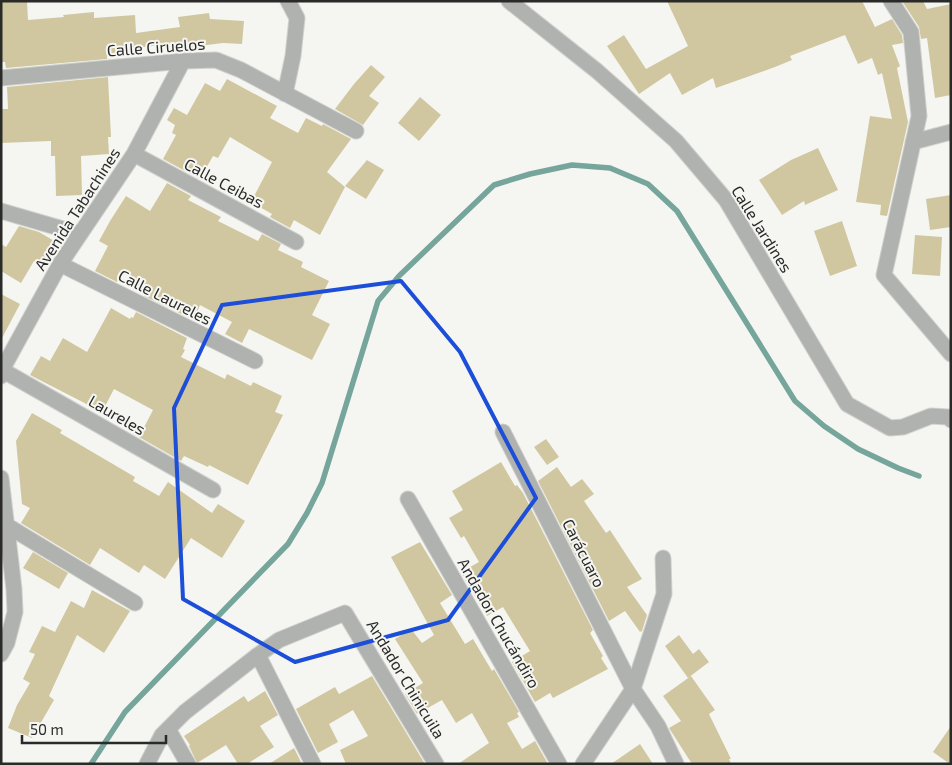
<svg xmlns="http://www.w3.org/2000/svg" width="952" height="765" viewBox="0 0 952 765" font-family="'Exo 2',sans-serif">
  <rect width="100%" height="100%" fill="#f5f6f2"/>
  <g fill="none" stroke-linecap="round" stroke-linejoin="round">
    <!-- stream -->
    <path stroke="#76a59b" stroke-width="5.5" d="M91,764l34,-52 163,-168 19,-31 15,-30 56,-182 21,-25 95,-91 36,-11 42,-9 38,3 38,16 29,27 118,190 29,25 34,23 40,19 21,8"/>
  </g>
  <!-- building -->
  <path fill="#d0c7a0" d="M1,1h26l1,19 36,-3 -1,-2 31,-3v6l41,-3 1,18 44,-6 -2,-10 31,-4 1,6 34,2 -2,23 -19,-1 -40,5 -1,-6 -45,6 1,6 -31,1v4l-101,9 -1,-6h-4z
    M667,1h195l13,26 17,-8 10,16 1,8 -11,2 8,21 -3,2 11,54 -21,94 -7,-1 1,-10 -25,-3 14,-86 22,3 -10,-46 -4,2 -6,-17 -14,6 -13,-29 -55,21 2,4 -17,7 -59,21 -3,-10 -31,17 -12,-22 -31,21 -32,-48 17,-11 22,34 42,-23z
    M902,1h21l4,8 24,-5v91l-16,3 -8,-60 -6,1 -2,-12z
    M371,65l14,12 -16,19 10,7 -16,22 -28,-16 19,-25z
    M108,77l3,60h-3l1,17 -28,2 1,39 -26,1 -1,-40h-4v-15l-50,2v-34h7l-1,-22z
    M227,79l50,27 -7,12 28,15 8,-15 16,8 1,-2 28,15 -24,33 18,15 -25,48 -26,-15 -4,8 -20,-11 2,-3 -21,-12 21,-40 -42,-25 -12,21 -5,-2 -13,23 -37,-20 13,-24 -4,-2 3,-8 -8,-5 7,-12 13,7 18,-32 15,8z
    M420,97l21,18 -22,26 -21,-18z
    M818,148l20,42 -33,15 -1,-4 -22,14 -23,-35 32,-20z
    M367,160l17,10 -18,29 -21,-13z
    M167,183l24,13 -3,4 33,17 -3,4 40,20 4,-7 19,10 -3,6 25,12 -2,5 28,14 -17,34 18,9 -18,36 -63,-31 -7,14 -17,-9 7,-12 -32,-17 -6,15 -50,-24 5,-10 -27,-14 -5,10 -22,-11 13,-25 -9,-5 11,-20 16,-25 24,15z
    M951,195v32l-21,3 -4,-31z
    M842,221l15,45 -27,10 -16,-45z
    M19,226l20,6 17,10 -14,24 -8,-5 -13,22 -20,-12v-27l5,3z
    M915,235l27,2 -2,39 -28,-2z
    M1,294l19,10 -19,36z
    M111,308l19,11 1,-2 2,1 3,-6 51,26 -4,11 2,1 -4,7 44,22 2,-5 24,12 2,-4 29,14 -7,16 8,3 -35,70 -39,-20 -1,2 -24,-11 -3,5 -42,-24 14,-27 -39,-21 -12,23 -72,-37 11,-19 9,5 13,-23 24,14z
    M32,413l30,17 -2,3 75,44 -2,4 26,15 9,-14 44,31 6,-9 27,17 -23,37 -31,-20 -26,41 -21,-14 -5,8 -39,-25 -10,17 -69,-42 9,-15 -8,-4 -6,-63z
    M546,439l13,18 -12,8 -13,-18z
    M501,462l14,24 2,-1 6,8 70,137 -3,3 13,23 -2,2 7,11 -55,29 -3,-5 -15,9 -23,-40 18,-11 -27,-44 -16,9 -19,-31 -7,-13 18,-10 -15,-26 -3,2 -12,-20 14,-8 -11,-19z
    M557,467l14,20 11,-8 12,15 -10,7 22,32 4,-3 32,49 -15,8 20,28 -5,16 -2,1 -15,-21 -16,10 -71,-140z
    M420,542l32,53 -12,8 25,41 8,-5 19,32 2,-2 25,43 -2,1 2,4 -12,6 15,26 13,-8 13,23h-90l31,-21 -17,-30 -16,10 -14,-23 -25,14 -12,-20 18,-11 -28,-44 16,-10 11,14 12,-8 -43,-78z
    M33,552l35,21 -9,16 -36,-21z
    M92,590l38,21 -26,42 -27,-18 -28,61 5,4 -22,38 -24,-10 9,-23 13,-22 -7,-4 12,-25 -6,-2 13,-26 13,6 16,-31 13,7z
    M679,635l14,19 6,-5 10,13 -21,16 -23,-32z
    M372,676l53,88h-79l-6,-14 28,-14 -15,-26 -24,14 9,18 -20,11 -22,-44 39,-22 4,7z
    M691,676l24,34 -6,4 22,45h-2l2,5h-39l-23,-36 12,-7 -18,-25z
    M265,691l13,24 -18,11 14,21 -27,17h-9l-12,-19 -29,18 -8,-17 1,-1 -6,-9 60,-40 4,6z
    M951,726v38h-1l-17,-12z
    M640,744l13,20h-42z
    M294,748l8,16h-33z"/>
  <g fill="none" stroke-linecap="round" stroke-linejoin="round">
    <defs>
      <path id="minor" d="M509,1l88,70 79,70 50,59 121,204 43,24 13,-1 28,-11 17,1 3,3
        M891,1l20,31 8,84 -35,159 67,79
        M1,78l182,-17 33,-1 25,10 115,61
        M285,94l8,-38 4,-38 -9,-17
        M913,142l38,-10
        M134,154l162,88
        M1,211l79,23
        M60,264l195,97
        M2,370l211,120
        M1,376l1,-6 58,-106 74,-110 49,-93
        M503,432l130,257 25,37 18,38
        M1,478l13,111 1,23 -8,31 -6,11
        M408,499l151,265
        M6,525l129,78
        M258,655l55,109
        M168,729l20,35
        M147,764l15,-29 23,-23 73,-57 21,-15 66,-27 91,151
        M583,764l50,-75 31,-95 -1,-36"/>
    </defs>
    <!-- minor casing -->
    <use href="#minor" stroke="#d0d1ce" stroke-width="17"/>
    <!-- minor -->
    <use href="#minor" stroke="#b0b2b0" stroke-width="15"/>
  </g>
  <!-- marked area -->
  <path fill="none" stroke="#1d4ed8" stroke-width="4" stroke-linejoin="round" d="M401,281l59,71 76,146 -88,122 -153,42 -112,-63 -9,-191 48,-103z"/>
  <g text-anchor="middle" stroke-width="4" stroke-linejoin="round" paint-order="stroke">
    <!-- street labels -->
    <g font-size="16" fill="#2a2b29" stroke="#f5f6f2">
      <text transform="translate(156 47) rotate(-4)" y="6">Calle Ciruelos</text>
      <text transform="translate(224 183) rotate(28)" y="6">Calle Ceibas</text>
      <text transform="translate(77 209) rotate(-57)" y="6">Avenida Tabachines</text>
      <text transform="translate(762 229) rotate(58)" y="6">Calle Jardines</text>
      <text transform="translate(165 297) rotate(27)" y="6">Calle Laureles</text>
      <text transform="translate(117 415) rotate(30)" y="6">Laureles</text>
      <text transform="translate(584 553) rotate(63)" y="6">Carácuaro</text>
      <text transform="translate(499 623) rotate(60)" y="6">Andador Chucándiro</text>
      <text transform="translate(406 679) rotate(59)" y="6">Andador Chinicuila</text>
    </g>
  </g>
  <!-- border -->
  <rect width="952" height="765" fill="none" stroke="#2a2b29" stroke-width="5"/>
  <!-- scale -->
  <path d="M22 735v8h144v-8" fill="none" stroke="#2a2b29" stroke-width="2.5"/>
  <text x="30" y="735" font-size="15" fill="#2a2b29" stroke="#f5f6f2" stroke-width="4" paint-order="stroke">50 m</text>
</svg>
